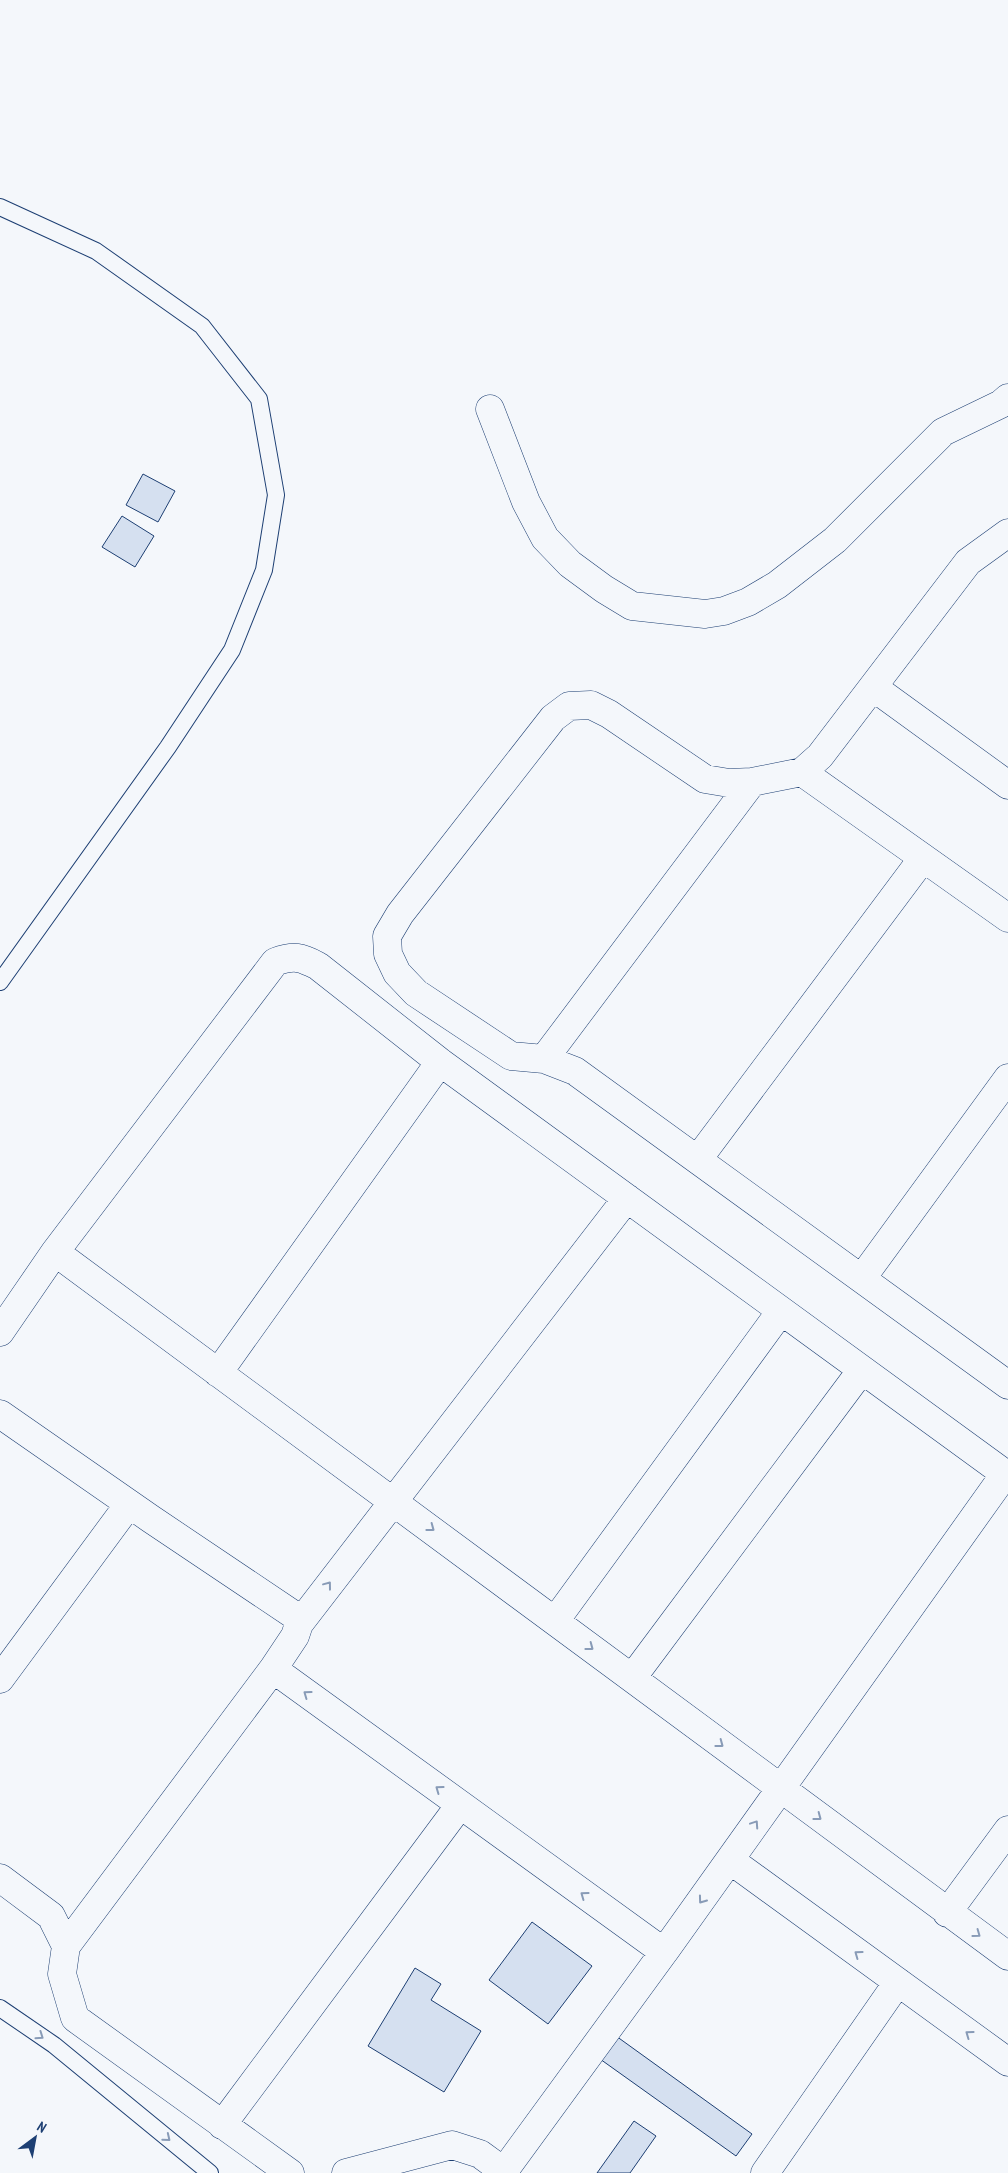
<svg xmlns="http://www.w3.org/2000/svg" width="1008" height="2173" viewBox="0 0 1008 2173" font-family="'PT Sans Narrow',sans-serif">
  <rect width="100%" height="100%" fill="#f4f7fb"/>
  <!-- building -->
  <path fill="#d5e0f0" stroke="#1d3f73" d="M143,474l32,17 -17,31 -32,-17z
    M122,516l32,20 -19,31 -33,-20z
    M532,1922l60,44 -44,58 -59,-44z
    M415,1968l26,16 -10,16 50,31 -37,61 -76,-46z
    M616,2036l136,98 -16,22 -136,-97z
    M634,2121l22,15 -26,37h-33z"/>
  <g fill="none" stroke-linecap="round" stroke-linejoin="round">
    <defs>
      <path id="lane" d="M0,207l96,44 106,75 57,73 17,96 -12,75 -32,80 -64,97 -168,235
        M0,2008l54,37 156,128"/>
      <path id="street" d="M490,409l36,93 19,36 25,26 34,25 28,17 73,8 19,-3 24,-9 29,-17 58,-45 108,-108 58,-28 7,-6
        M1008,533l-40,29 -148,194 -18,16 -50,10 -23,1 -24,-4 -96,-65 -18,-9 -22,1 -16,12 -153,196 -13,22 1,18 9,19 19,20 95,63 33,3 31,12 433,314
        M873,687l135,98
        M802,772l206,146
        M544,1059l208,-277
        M698,1159l225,-301
        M862,1278l146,-200
        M0,1332l55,-80
        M218,1373l222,-311
        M0,1414l151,105 143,96 5,9
        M1008,1476l-568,-414 -122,-96c-17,-9 -24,-11 -43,-4l-220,290 953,704
        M555,1621l226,-310
        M273,1669l391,283 341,-478
        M632,1678l229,-307
        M0,1679l129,-175
        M730,1860l278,202
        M0,1878l51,38 15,30 -4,28 13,44 215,155
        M947,1913l61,-83
        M66,1946l207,-277 22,-33 4,-12 328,-426
        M222,2125l238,-320
        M504,2171l160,-219
        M346,2173l106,-28 28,9 26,19
        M765,2173l133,-191"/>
    </defs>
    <!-- lane casing -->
    <use href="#lane" stroke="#1d3f73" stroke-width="18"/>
    <!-- street casing -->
    <use href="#street" stroke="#1d3f73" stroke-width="29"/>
    <!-- lane -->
    <use href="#lane" stroke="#f4f7fb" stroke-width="16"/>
    <!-- street -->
    <use href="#street" stroke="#f4f7fb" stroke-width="28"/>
  </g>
  <!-- one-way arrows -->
  <defs><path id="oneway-chevron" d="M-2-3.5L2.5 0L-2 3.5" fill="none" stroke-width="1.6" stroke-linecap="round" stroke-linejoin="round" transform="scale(1.25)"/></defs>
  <g stroke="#889bb7">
    <use href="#oneway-chevron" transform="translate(431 1528) rotate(37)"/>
    <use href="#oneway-chevron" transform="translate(328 1585) rotate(-53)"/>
    <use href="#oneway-chevron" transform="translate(590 1647) rotate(37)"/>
    <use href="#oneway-chevron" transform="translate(307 1694) rotate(-144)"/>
    <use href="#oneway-chevron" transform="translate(720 1744) rotate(37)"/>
    <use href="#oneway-chevron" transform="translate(439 1789) rotate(-144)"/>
    <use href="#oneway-chevron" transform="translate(818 1817) rotate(37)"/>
    <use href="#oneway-chevron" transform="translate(755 1824) rotate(-56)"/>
    <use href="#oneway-chevron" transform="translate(584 1895) rotate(-144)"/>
    <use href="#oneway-chevron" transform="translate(702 1900) rotate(126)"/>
    <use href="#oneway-chevron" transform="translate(977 1934) rotate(36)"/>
    <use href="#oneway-chevron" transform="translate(858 1954) rotate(-144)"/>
    <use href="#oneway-chevron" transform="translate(969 2034) rotate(-144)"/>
    <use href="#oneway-chevron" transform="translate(40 2036) rotate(35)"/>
    <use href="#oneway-chevron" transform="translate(167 2138) rotate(39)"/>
  </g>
  <!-- north arrow -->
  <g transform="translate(35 2138) rotate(32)" stroke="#f4f7fb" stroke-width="4" paint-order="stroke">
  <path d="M0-4L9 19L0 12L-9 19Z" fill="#1d3f73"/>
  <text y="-8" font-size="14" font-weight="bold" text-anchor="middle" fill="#1d3f73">N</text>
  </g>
</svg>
